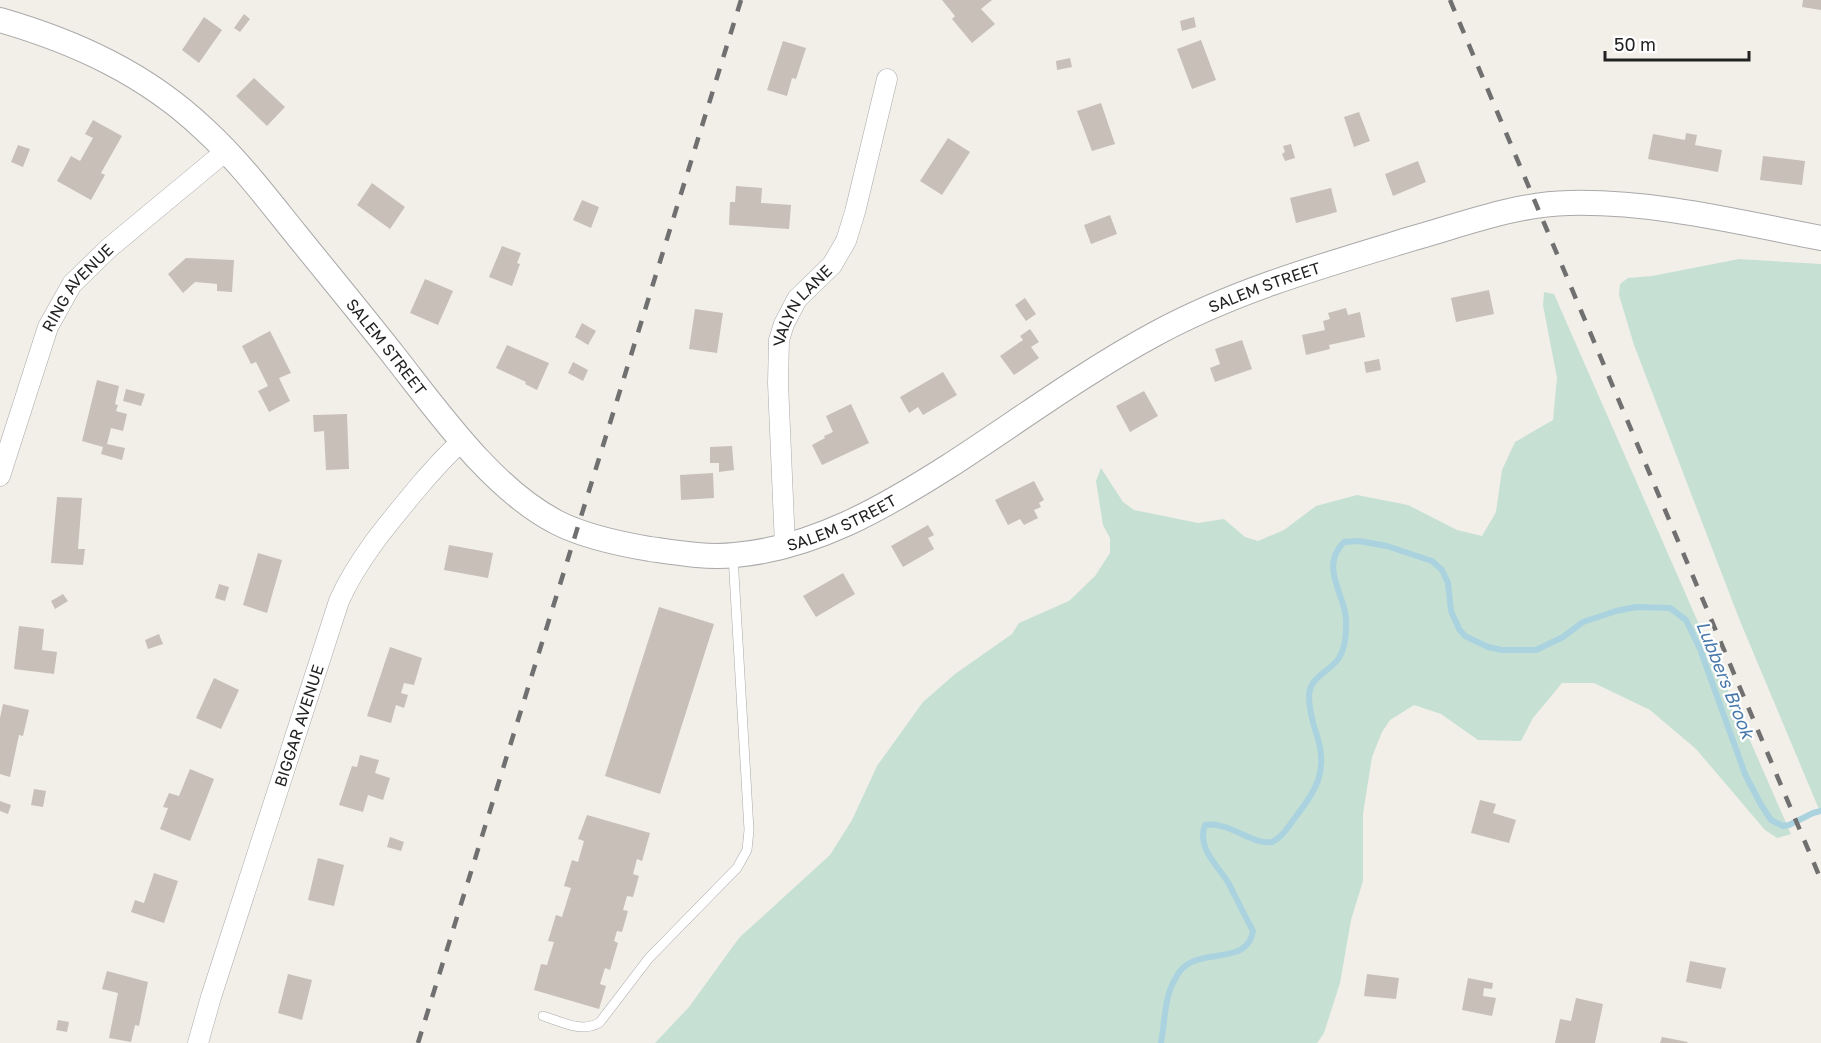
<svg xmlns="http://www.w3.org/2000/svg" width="1821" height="1043" viewBox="0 0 1821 1043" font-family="'Golos Text',sans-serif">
  <rect width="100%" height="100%" fill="#f2efe9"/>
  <!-- wetland -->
  <path fill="#c6e0d4" d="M1739,259l82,5v550l-81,-193 -106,-276 -15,-50 1,-11 8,-6 24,-2z
    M1544,292l10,2 237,540 -14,4 -12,-8 -69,-81 -46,-39 -56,-27h-32l-29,35 -12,23 -43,-1 -37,-26 -27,-9 -24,15 -8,12 -10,25 -9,57v67l-12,39 -11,63 -16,50 -7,10h-662l34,-36 50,-69 91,-83 22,-35 25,-54 46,-64 32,-28 57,-40 7,-11 50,-22 26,-25 15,-23v-15l-7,-13 -7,-44 5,-13 22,34 11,8 64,13 26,-4 21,18 13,4 26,-11 32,-24 41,-11 51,10 49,25 25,6 14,-24 6,-42 13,-28 38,-22 4,-42 -14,-73z"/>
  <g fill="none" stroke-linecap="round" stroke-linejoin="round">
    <!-- stream -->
    <path stroke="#aad3df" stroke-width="6" d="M1161,1043c5,-27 2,-48 19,-72 20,-25 67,-4 73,-40 -8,-15 -16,-31 -24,-47 -10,-18 -33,-35 -24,-59 24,-4 46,20 67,17 11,-5 18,-18 25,-27 20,-26 31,-45 20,-79 -4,-12 -8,-26 -8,-40 0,-19 21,-24 30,-38 5,-8 7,-21 7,-31 3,-30 -29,-58 -2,-85l15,-1 28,5 45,15 10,9 6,13 3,28 8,18 6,7 23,11 14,3h34l27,-13 20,-15 33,-11 20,-4 34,1 16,12 14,29 45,125 15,29 11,17 12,6 6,-1 24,-12 8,-2"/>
  </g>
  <!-- building -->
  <path fill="#c7bfb8" d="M942,0h50l-11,9 14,15 -23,19 -20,-24 3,-3z
    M1803,0h18v10l-19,-3z
    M244,14l6,5 -10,13 -6,-4z
    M204,17l18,13 -23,33 -17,-13z
    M1194,17l2,10 -14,4 -2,-10z
    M1201,40l15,40 -24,9 -15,-40z
    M783,41l23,7 -10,31 -4,-1 -5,18 -20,-6z
    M1070,58l2,9 -15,3 -1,-9z
    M254,78l31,29 -18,19 -31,-30z
    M1101,103l14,41 -23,7 -15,-40z
    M1359,112l11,29 -16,6 -10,-30z
    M93,120l29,16 -21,37 4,2 -14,25 -34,-19 14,-25 9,5 13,-23 -8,-4z
    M1686,133l11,2 -2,10 27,5 -4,22 -70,-13 5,-25 32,6z
    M948,138l22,14 -28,43 -22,-14z
    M1291,144l4,14 -10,3 -3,-7 3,-2 -2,-6z
    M18,145l12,4 -7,18 -12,-5z
    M1763,156l42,5 -3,24 -42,-5z
    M1418,161l8,21 -33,14 -8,-22z
    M372,183l33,24 -15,22 -33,-24z
    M736,186l26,2 -1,15 30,2 -2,24 -60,-4 1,-23h5z
    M1331,188l6,24 -41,11 -6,-25z
    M582,200l17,7 -8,21 -18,-8z
    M1110,215l7,19 -26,10 -7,-19z
    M502,246l19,7 -4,10 3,1 -8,22 -23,-9z
    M186,258l48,2 -2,32 -15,-1v-7l-22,-2 -12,11 -15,-19z
    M425,279l28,12 -15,34 -28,-12z
    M1489,290l5,24 -38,8 -5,-24z
    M1025,298l11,16 -10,7 -11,-16z
    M1346,308l2,7 12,-3 5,25 -36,8 1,4 -24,6 -4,-20 23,-5 -2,-9 7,-2 -2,-6z
    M695,309l28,4 -6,40 -28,-4z
    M582,323l14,8 -8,14 -13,-8z
    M1030,329l9,13 -8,5 8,11 -25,17 -14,-19 23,-16 -3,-4z
    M270,331l21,42 -12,5 11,23 -21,11 -11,-21 10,-5 -12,-24 -5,2 -9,-18z
    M1242,340l10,29 -37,13 -5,-14 10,-4 -5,-15z
    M507,345l42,18 -12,27 -12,-6 1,-2 -30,-14z
    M1379,359l2,11 -15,3 -2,-11z
    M573,362l15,8 -5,11 -15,-8z
    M943,372l14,23 -34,20 -5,-8 -9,6 -9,-16z
    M97,380l22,6 -4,18 3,1 -2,6 11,3 -4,17 -12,-3 -4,16 18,4 -3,12 -21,-6 2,-7 -21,-6z
    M126,389l19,5 -4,12 -18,-5z
    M1144,391l14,25 -28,16 -14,-26z
    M851,404l18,39 -47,22 -10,-20 13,-7 -1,-2 9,-4 -7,-16z
    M347,414l2,55 -23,1 -2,-39 -10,1 -1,-17z
    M732,446l2,24 -15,2v-9h-9v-16z
    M713,473l1,25 -33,2 -1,-25z
    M1034,481l10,19 -5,3 2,4 -7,3 4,8 -14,7 -4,-6 -12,6 -13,-25z
    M57,497l25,1 -4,51h7l-2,16 -32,-2z
    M928,525l6,10 -6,3 6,11 -31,18 -12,-21z
    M449,545l44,8 -5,25 -44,-8z
    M258,553l24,7 -15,53 -24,-8z
    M843,573l12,21 -39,23 -13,-21z
    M219,584l10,3 -4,14 -10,-3z
    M63,594l5,7 -13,8 -4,-8z
    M659,607l55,17 -54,170 -55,-18z
    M19,626l25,3 -2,21 15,2 -3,22 -40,-5z
    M159,634l4,10 -15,5 -3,-9z
    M390,647l32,11 -8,27 -10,-2 -3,10 7,2 -4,13 -8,-3 -5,18 -24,-7z
    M214,678l25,12 -18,39 -25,-11z
    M3,704l26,6 -6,26 -4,-1 -9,42 -10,-3v-56z
    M360,755l19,5 -4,13 15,5 -7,22 -15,-5 -5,17 -24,-7 13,-39 5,1z
    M190,769l24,10 -24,62 -30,-12 8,-21 -5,-1 6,-14 10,3z
    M34,789l12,2 -3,16 -12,-2z
    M1480,800l16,4 -3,9 23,7 -7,23 -38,-10z
    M0,801l11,4 -3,9 -8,-3z
    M587,815l63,18 -8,28 -5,-2 -4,15 6,2 -6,21 -6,-1 -4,14 5,1 -6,21 -5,-1 -3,10 4,2 -8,27 -5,-2 -5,16 6,2 -7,23 -65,-19 7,-26 6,1 7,-23 -6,-1 8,-26 6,2 9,-29 -7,-2 8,-26 6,2 6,-21 -6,-2z
    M390,837l14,5 -3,9 -14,-4z
    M318,858l26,7 -10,41 -26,-6z
    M154,873l24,8 -14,42 -33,-11 4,-12 9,3z
    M1690,961l36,7 -5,21 -35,-7z
    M107,971l41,11 -9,44 -4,-1 -4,17 -22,-4 9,-45 -16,-4z
    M288,974l24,6 -10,40 -24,-7z
    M1367,974l32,4 -3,21 -32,-3z
    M1468,978l25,5 -1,6 -8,-1 -1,8 13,2 -4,18 -30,-6z
    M1576,998l27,6 -8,39h-40l5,-24 11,2z
    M58,1020l11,2 -2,10 -11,-2z
    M1662,1037l26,5 -1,1h-27z"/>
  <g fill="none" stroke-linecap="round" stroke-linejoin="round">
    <defs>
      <path id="service" d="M543,1016c17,5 40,18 57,6l49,-64 88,-90 10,-18 2,-20 -16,-274"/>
      <g id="minor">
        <path id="s1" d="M0,476l48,-149 24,-43 37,-36 117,-97"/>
        <path id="s2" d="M785,546l-7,-163 1,-43 5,-16 13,-25 35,-34 14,-24 9,-29 32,-133"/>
        <path id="s3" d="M198,1043l13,-46 128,-396c19,-43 52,-81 82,-117 13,-15 26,-30 41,-43"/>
      </g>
      <g id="tertiary">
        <path id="s4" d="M0,20c76,22 146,54 204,109 34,31 62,68 91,104 33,41 67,82 100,124 44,56 98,133 163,166 28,14 62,21 92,26 28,4 57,9 85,6 79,-7 148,-47 214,-89 68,-44 134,-93 206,-132 81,-44 170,-69 259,-96 50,-14 102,-34 155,-35 85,-2 169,19 252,35"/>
      </g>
    </defs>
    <!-- service casing -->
    <use href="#service" stroke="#a9a9a9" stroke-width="10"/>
    <!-- minor casing -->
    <use href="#minor" stroke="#a9a9a9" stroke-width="21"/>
    <!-- tertiary casing -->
    <use href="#tertiary" stroke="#a9a9a9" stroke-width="26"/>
    <!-- service -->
    <use href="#service" stroke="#fff" stroke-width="9"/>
    <!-- minor -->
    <use href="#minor" stroke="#fff" stroke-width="20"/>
    <!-- tertiary -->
    <use href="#tertiary" stroke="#fff" stroke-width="24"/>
    <!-- rail -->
    <path stroke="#707070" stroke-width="4.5" stroke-dasharray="12 12" stroke-linecap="butt" d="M1450,0l371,880
      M418,1043l323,-1043"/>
  </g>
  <g text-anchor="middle" stroke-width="4.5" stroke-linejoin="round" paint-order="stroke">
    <!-- street labels -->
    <g font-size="16" fill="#222" stroke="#fff">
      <text dy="6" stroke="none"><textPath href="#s4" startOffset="1545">SALEM STREET</textPath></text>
      <text dy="6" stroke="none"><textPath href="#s1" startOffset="206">RING AVENUE</textPath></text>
      <text dy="6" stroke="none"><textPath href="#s2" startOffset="248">VALYN LANE</textPath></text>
      <text dy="6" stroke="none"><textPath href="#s4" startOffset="518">SALEM STREET</textPath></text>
      <text dy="6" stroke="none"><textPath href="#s4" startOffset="1059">SALEM STREET</textPath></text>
      <text dy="6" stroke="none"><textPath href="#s3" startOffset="333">BIGGAR AVENUE</textPath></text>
    </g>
    <!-- water labels -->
    <g font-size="18" font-style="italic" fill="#4a7aab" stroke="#fff">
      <text transform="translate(1725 680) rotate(68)" y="6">Lubbers Brook</text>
    </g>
  </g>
  <!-- scale -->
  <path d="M1605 51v9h144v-9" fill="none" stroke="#222222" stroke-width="3"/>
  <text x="1614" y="51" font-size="18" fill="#222222" stroke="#ffffff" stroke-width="4.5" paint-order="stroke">50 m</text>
</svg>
